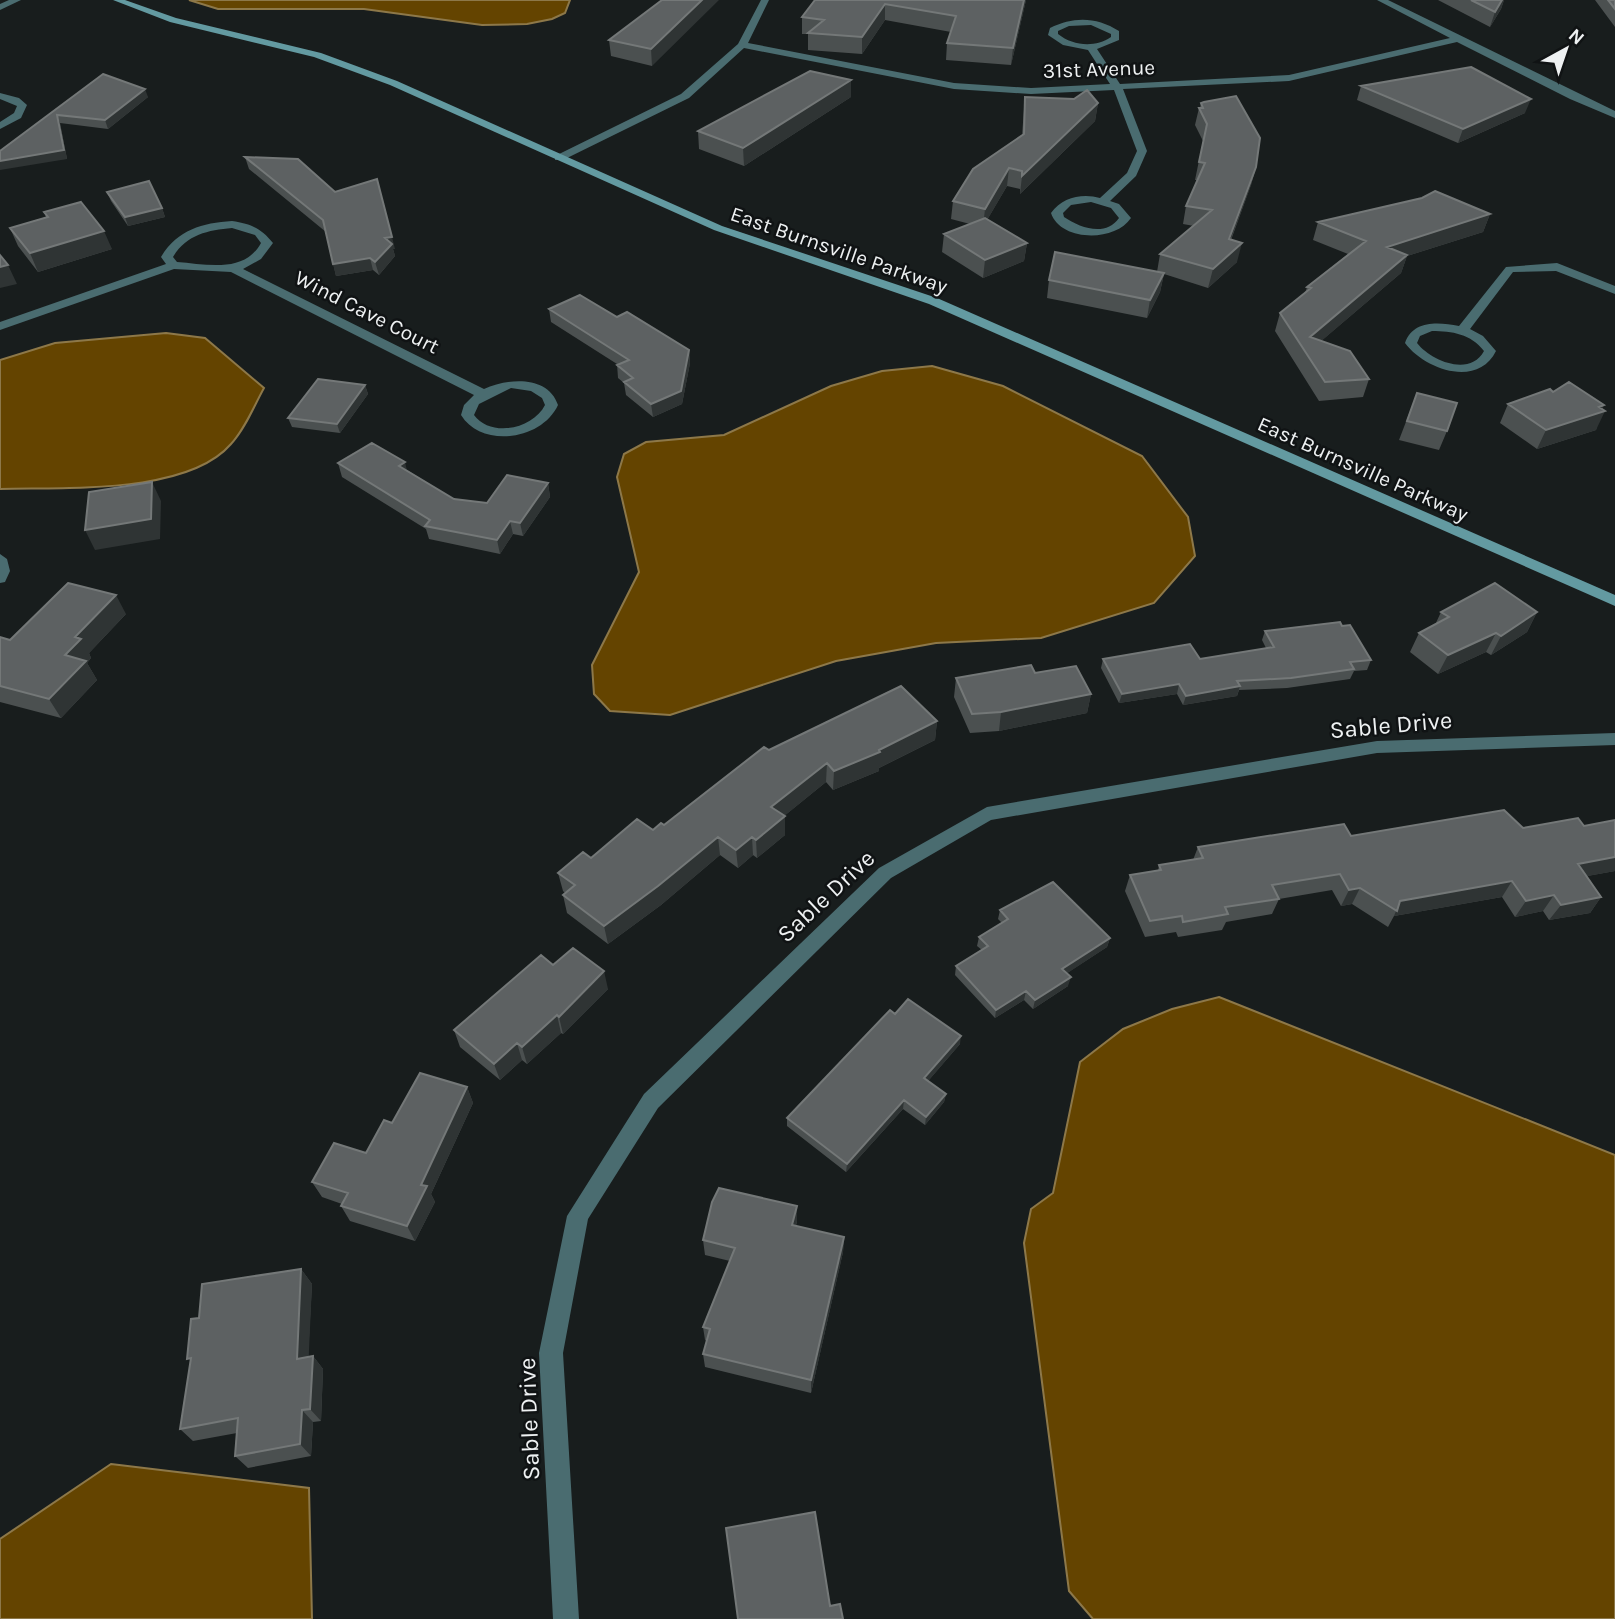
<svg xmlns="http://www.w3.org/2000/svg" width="1615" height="1619" viewBox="0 0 1615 1619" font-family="Karla,sans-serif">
  <rect width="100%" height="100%" fill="#181d1d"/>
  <!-- water -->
  <path fill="#644400" stroke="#8d7849" stroke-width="2" d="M189,0h381l-5,13 -13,6 -25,5 -45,1 -118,-16h-146z
    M166,333l39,5 59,50c-10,18 -19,41 -33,56 -44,51 -168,43 -231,45v-129l55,-17z
    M932,366l71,20 139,70 46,61 7,39 -41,47 -113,35 -105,5 -100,18 -166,54 -60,-4 -16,-17 -2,-29 47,-93 -22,-95 7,-23 22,-12 78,-7 107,-49 51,-15z
    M1219,997l396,158v464h-522l-24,-28 -45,-348 7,-34 22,-16 27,-131 43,-33 49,-20z
    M111,1464l198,24 3,131h-312v-80z"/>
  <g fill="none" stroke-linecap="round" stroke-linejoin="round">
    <!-- street -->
    <path fill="#4a6c70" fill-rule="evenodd" d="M9,0h12l-21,10v-6z
      M761,0h8l-21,43 206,40 77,5 79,-4 -22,-34 -25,-5 -15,-10 2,-7c24,-12 47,-11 69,3v9l-22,9 23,35 169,-9 161,-37 -73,-38h11l227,111v7l-45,-19 -113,-57 -168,39 -166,8 24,62 -11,25 -26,25 9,3 12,14c-17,25 -71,23 -80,-5 11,-16 32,-20 49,-15l27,-25 10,-22 -23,-61 -83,4 -77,-5 -210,-41 -55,50 -126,62h-8v-4l126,-62 57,-50zM1091,25l20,9v3c-16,11 -38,9 -53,-3v-3l11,-5zM1091,202l20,6 8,10c-13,19 -39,10 -55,-1l-1,-4 8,-8z
      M0,93l19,5 8,7 -6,13 -21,11v-7l14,-9 3,-7 -17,-7z
      M232,221c19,3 29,7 41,22l-12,16 -18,10 241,120c24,-11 64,-14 74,16 -16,35 -76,44 -97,10l3,-10 10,-10 -243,-123 -57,-3 -174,61v-8l166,-58 -5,-7c16,-27 41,-34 71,-36zM232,228l23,7 6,8c-17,31 -55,21 -84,19l-4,-5c13,-22 35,-27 59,-29zM511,388l20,3 11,7 3,7c-12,24 -54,33 -71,10l5,-11z
      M1557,263l58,23v8l-59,-23 -43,1 -43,57 13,7 13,15c-18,37 -71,19 -91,-8 8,-23 33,-21 54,-17l47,-59zM1432,331c20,0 39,3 52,20 -14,26 -53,10 -67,-8l3,-7z
      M0,554l7,5 3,12 -5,11 -5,1z
      M1615,733v12l-238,8 -386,67 -100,58 -233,230 -70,111 -25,134 16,266h-26l-14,-266 28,-137 77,-122 235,-226 108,-61 390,-66z"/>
    <!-- secondary -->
    <path fill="#639aa1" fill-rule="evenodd" d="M113,0h12l51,18 145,35 76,28 325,145 215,72 678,297v11l-686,-302 -215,-74 -324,-145 -76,-28 -144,-35z"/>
  </g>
  <!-- wall -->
  <path fill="#4b5050" d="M662,0l-10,66 -41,-10 -2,-16z
    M815,0h211l-15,65 -65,-5 1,-17 4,-11 -66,-12 -23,34 -54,-4v-16h-6v-17z
    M1438,0h66l-3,9 -11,18z
    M1595,0h20v27z
    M103,74l45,23 -40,32 -48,-6 7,36 -67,2z
    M1361,86l164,27 -67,30 -101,-43z
    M851,97l-107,69 -45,-17 -1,-18z
    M1025,97l73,6 -3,18 -75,73v-5l-13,-3 -20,34 40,23 -3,18 -41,17 -41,-26 2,-18 26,-10 -19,-5 2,-18 69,-66z
    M1201,103l55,64 -5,18 -20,55 6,22 -29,26 -44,-14 -4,18 -13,26 -100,-20 2,-18 108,-8 3,-18 34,-28 -11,-2 3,-18 11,-26h-2l8,-39 -8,-16 4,-17h1z
    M245,157l150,92h-2l2,7 -16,19 -6,-5 -37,6 -10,-44 -77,-63z
    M107,192l55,16 3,9 -37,9 -17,-25z
    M44,212l68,37 -74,23 -20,-26 -8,-18 36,-11z
    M1490,214l-7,18 -76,24 -6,17 -80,68 48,38 -6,18 -44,4 -44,-70 5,-18 25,-20 2,-6 41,-33 -35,-14 5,-18z
    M549,309l68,8 72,33 1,13 -8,41 -29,13 -27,-22 -2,-12 -6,-5 -1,-14 -66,-42z
    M365,385l3,9 -28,39 -48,-6 -4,-9z
    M1553,392l49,16 -6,22 -59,19 -37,-26 8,-19z
    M1417,393l30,38 -8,19 -40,-10z
    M338,463l69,7 47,29 33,4 61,-20 2,14 -27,39 -10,-2 -13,20 -71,-15 -3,-10 -84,-52z
    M1441,612h96l-10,20 -36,23 -5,-3 -48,22 -28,-22 9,-19 16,-8z
    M126,614l-37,39 2,5 -4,5 10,17 -36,38 -61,-16v-65l10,3z
    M1342,626l29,34 -4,10 -13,1 -4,8 -63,9 -48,2 -2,6 -54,9 -6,-11 -58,9 -18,-35 2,-9h97l66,-11 -4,-8 3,-9z
    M1035,673l56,21 -4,19 -88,18 -29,2 -16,-36 2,-19z
    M937,721l-2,19 -56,28v3l-46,19 -7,-8 -42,34 1,19 -28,23 -4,-3 -15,13 -18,-13 -59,50 -53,39 -41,-31 -4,-18 2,-2 -2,-2 -5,-18 106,-48 105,-75z
    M1523,828l92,43 -28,5 14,21 -11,16 -41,7 -6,-9 -28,6 -13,-20 -108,19 -6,11 -36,-23 -11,2 -9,-16 -53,9 -7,15 -46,8 -4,8 -44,7 -2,-5 -31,5 -20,-46 5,-16 28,-4 1,-6 34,-5 5,-13 153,-11z
    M1000,910l110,28 -3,9 -40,26 1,13 -35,23 -9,-9 -29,18 -40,-43 1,-9 26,-16 -5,-4 2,-9 23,-14 -4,-4z
    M553,965l55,24 -45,45 -2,-1 -34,31 -5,-4 -22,20 -40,-33 -6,-17z
    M895,1014l65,30 -32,37 18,13 -2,8 -19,23 -22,-16 -57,63 -59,-46v-8z
    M467,1087l6,16 -42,91 4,8 -20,39 -65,-20 -9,-15 1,-2 -20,-7 -10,-15 54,-29 26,-30z
    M797,1206v15l-1,5 48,11 -1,15 -32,141 -106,-26 -2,-13 4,-13 -2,-1 -2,-13 27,-66 -25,-6 -2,-15z
    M301,1269l11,15 -4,72h5l10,13 -2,52 -8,1 -2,34 -63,12 -13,-12 2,-23 -44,8 -13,-12 19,-111z"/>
  <!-- shaded-wall -->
  <path fill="#2f3434" d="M702,0h17l-67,66 -1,-17z
    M1024,0h2l-15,65 2,-17z
    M1502,0h2l-3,9 -11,18 5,-15z
    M885,4v16l-23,34v-17z
    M851,80v17l-107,69 -1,-18z
    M145,89l3,8 -40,32 -3,-9z
    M1531,99l-6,14 -67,30 5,-14z
    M1098,103l-3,18 -75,73 2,-18z
    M57,115l3,8 7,36 -67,11v-9z
    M1256,167l-5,18 -27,72 5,-18z
    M1009,168l-2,18 -24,41 2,-18z
    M162,208l3,9 -37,9 -3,-9z
    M1490,214l-7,18 -76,24 -6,17 -95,81 4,-17 77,-90z
    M104,231l8,18 -74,23 -8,-19z
    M392,237l3,12h-2l2,7 -16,19 -4,-13 10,-24z
    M1027,243l-3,18 -41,17 2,-18z
    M1242,243l-5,19 -29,26 5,-19z
    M370,258l3,12 -37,6 -3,-12z
    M8,265l9,19 -17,4v-21z
    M1164,273l-4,19 -13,26 3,-18z
    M689,350l1,13 -8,41 -29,13 -2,-13z
    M365,385l3,9 -28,39 -3,-9z
    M1604,405l-4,8 5,-2 -9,19 -59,19 9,-19z
    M405,462l3,13 -9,-9z
    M152,482l9,19 -1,38 -65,11 -10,-20z
    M548,483l2,14 -27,39 -3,-13z
    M510,521l3,13 -13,20 -3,-14z
    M116,595l10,19 -37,39 2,5 -4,5 10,17 -36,38 -12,-19 16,-44 10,-18z
    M1537,612l-10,20 -36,23 10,-19z
    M1496,633l-10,19 -48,22 10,-19z
    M1179,684l-2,10 -58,9 3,-9z
    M1240,686l-3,10 -54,9 3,-9z
    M1091,694l-4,19 -88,18 2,-19z
    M937,721l-2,19 -56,28v3l-46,19 1,-19z
    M827,763l-1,19 -54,44 -1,-19z
    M785,816v19l-28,23 -1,-18z
    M718,837l2,18 -59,50 -53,39 -4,-18z
    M752,837l1,18 -15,13 -2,-18z
    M1615,857v14l-49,9 12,-16z
    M1512,881l-10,16 -108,19 6,-15z
    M1360,888l-8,16 -11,2 8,-16z
    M1554,895l-11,16 -28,6 11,-16z
    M1601,897l-11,16 -41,7 12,-15z
    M1110,938l-3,9 -47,31 2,-9z
    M604,971l4,18 -45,45 -4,-17z
    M1071,977l-3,9 -35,23 2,-9z
    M1026,991l-2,9 -29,18 1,-8z
    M557,1015l4,18 -34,31 -5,-17z
    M961,1036l-1,8 -37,43 1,-9z
    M517,1043l5,17 -22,20 -6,-16z
    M467,1087l6,16 -42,91 4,8 -20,39 -8,-15 14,-41z
    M946,1094l-2,8 -19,23 1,-8z
    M904,1100l-1,9 -57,63 1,-8z
    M797,1206v15l-5,19v-15z
    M844,1237l-1,15 -32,141v-13z
    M301,1269l11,15 -4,88 -11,-13z
    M313,1356l10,13 -2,52 -11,-12z
    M302,1410l11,12 -2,34 -11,-12z"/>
  <!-- building -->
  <path fill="#5d6162" stroke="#747878" stroke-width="2" d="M662,0h40l-51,49 -42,-9z
    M815,0h209l-11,48 -66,-5 9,-27 -71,-12 -23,33 -54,-4 16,-13 -22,-3z
    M1471,0h31l-7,12z
    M1608,0h7v9z
    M1471,67l60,32 -68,30 -102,-43z
    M810,71l41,9 -108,68 -45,-17z
    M103,74l42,15 -40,31 -48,-5 7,35 -64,11v-10z
    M1087,90l11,13 -76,73v-5l-13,-3 -24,41 -32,-8 20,-32 51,-35 1,-37 49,2z
    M1236,96l24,42 -4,29 -27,72 13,4 -29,26 -53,-15 52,-44 -26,-4 19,-43 -6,-1 8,-38 -8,-16h4l-2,-5 3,-1z
    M245,157l53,2 37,33 42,-13 15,58 -7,1 7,6 -17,18 -5,-4 -37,6 -10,-44z
    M149,181l13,27 -37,9 -18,-25z
    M1435,191l55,23 -103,33 20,8 -97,82 40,14 19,28 -44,3 -45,-69 31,-25 -4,-1 59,-46 -48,-19 104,-24z
    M81,202l23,29 -74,22 -20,-25 38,-11 -4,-5z
    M985,218l42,25 -42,17 -41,-26z
    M1055,252l109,21 -14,27 -101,-20z
    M0,255l8,10 -8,2z
    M580,295l37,22 10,-5 62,38 -8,41 -30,13 -27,-22 9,-4 -16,-13 12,-5 -80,-51z
    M318,379l47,6 -28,39 -49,-6z
    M1569,382l35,23 -5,2 6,4 -59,19 -38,-26 42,-15 3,3z
    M1417,393l40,10 -10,28 -40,-10z
    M372,443l33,19 -6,4 55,33 33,4 20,-28 41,8 -28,40 -10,-2 -13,19 -72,-14 5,-6 -92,-57z
    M152,482l-1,37 -66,11 4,-38z
    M68,583l48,12 -41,42 6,2 -16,16 21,6 -37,38 -49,-13v-49l10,3z
    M1495,583l42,29 -36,24 -5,-3 -48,22 -29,-22 30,-16 -8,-5z
    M1340,622l2,4 8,-1 21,35 -21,2 4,7 -63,9 -54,3 3,5 -54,10 -7,-12 -57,10 -19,-35 87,-15 10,15 74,-12 -9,-16z
    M1031,665l4,8 41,-7 15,28 -90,18 -29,2 -16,-36z
    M901,686l36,35 -58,29 1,2 -46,19 -7,-8 -56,44 14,9 -29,24 -4,-3 -16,13 -18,-13 -60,49 -54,40 -41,-31 12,-10 -17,-12 25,-21 8,6 46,-39 16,11 8,-7 3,2 100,-78 5,3z
    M1504,810l19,18 55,-10 6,8 31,-6v37l-37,7 23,33 -40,8 -7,-10 -28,6 -14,-20 -112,20 -3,10 -37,-23 -11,2 -9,-16 -68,11 7,14 -54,8 3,7 -45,8 -1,-6 -32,5 -20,-46 31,-5 -2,-5 44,-7 -5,-11 146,-23 7,12z
    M1053,882l57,56 -48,31 9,8 -36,23 -9,-9 -30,19 -40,-44 32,-20 -9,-9 29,-18 -8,-9z
    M573,948l31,23 -45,46 -2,-2 -35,32 -5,-4 -23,21 -40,-34 87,-75 12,10z
    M908,999l53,37 -37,42 22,16 -20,23 -22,-17 -57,64 -60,-46 103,-108 5,4z
    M420,1073l47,14 -46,98 6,1 -20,40 -66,-20 7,-13 -36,-11 22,-39 32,10 18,-33 8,3z
    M719,1188l78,18 -5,19 52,12 -33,143 -108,-26 7,-25 -7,-2 32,-79 -32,-8 9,-38z
    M301,1269l-4,90 16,-3 -3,53 -8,1 -2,34 -65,12 3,-38 -58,11 11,-71 -4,1 4,-40 8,-1 3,-34z
    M815,1512l15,94 10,-2 3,15h-105l-12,-91z"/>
  <g text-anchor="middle" stroke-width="5" stroke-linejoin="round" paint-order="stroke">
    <!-- far-street labels -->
    <g font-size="21" fill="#eef1f2" stroke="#101314">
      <text transform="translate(1099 69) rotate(-2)" y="7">31st Avenue</text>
      <text transform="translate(839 250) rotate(19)" y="7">East Burnsville Parkway</text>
      <text transform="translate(367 312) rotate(27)" y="7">Wind Cave Court</text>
      <text transform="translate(1363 469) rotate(24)" y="7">East Burnsville Parkway</text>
    </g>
    <!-- street labels -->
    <g font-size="24" fill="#eef1f2" stroke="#101314">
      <text transform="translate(1391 725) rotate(-5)" y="8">Sable Drive</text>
      <text transform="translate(826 896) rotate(-43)" y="8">Sable Drive</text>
      <text transform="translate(529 1419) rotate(-92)" y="8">Sable Drive</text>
    </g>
  </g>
  <!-- north arrow -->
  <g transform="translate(1566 49) rotate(40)" stroke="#101314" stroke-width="5" paint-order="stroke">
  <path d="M0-5L12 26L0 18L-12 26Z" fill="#eef1f2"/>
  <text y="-10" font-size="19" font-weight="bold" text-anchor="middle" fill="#eef1f2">N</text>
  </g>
</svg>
